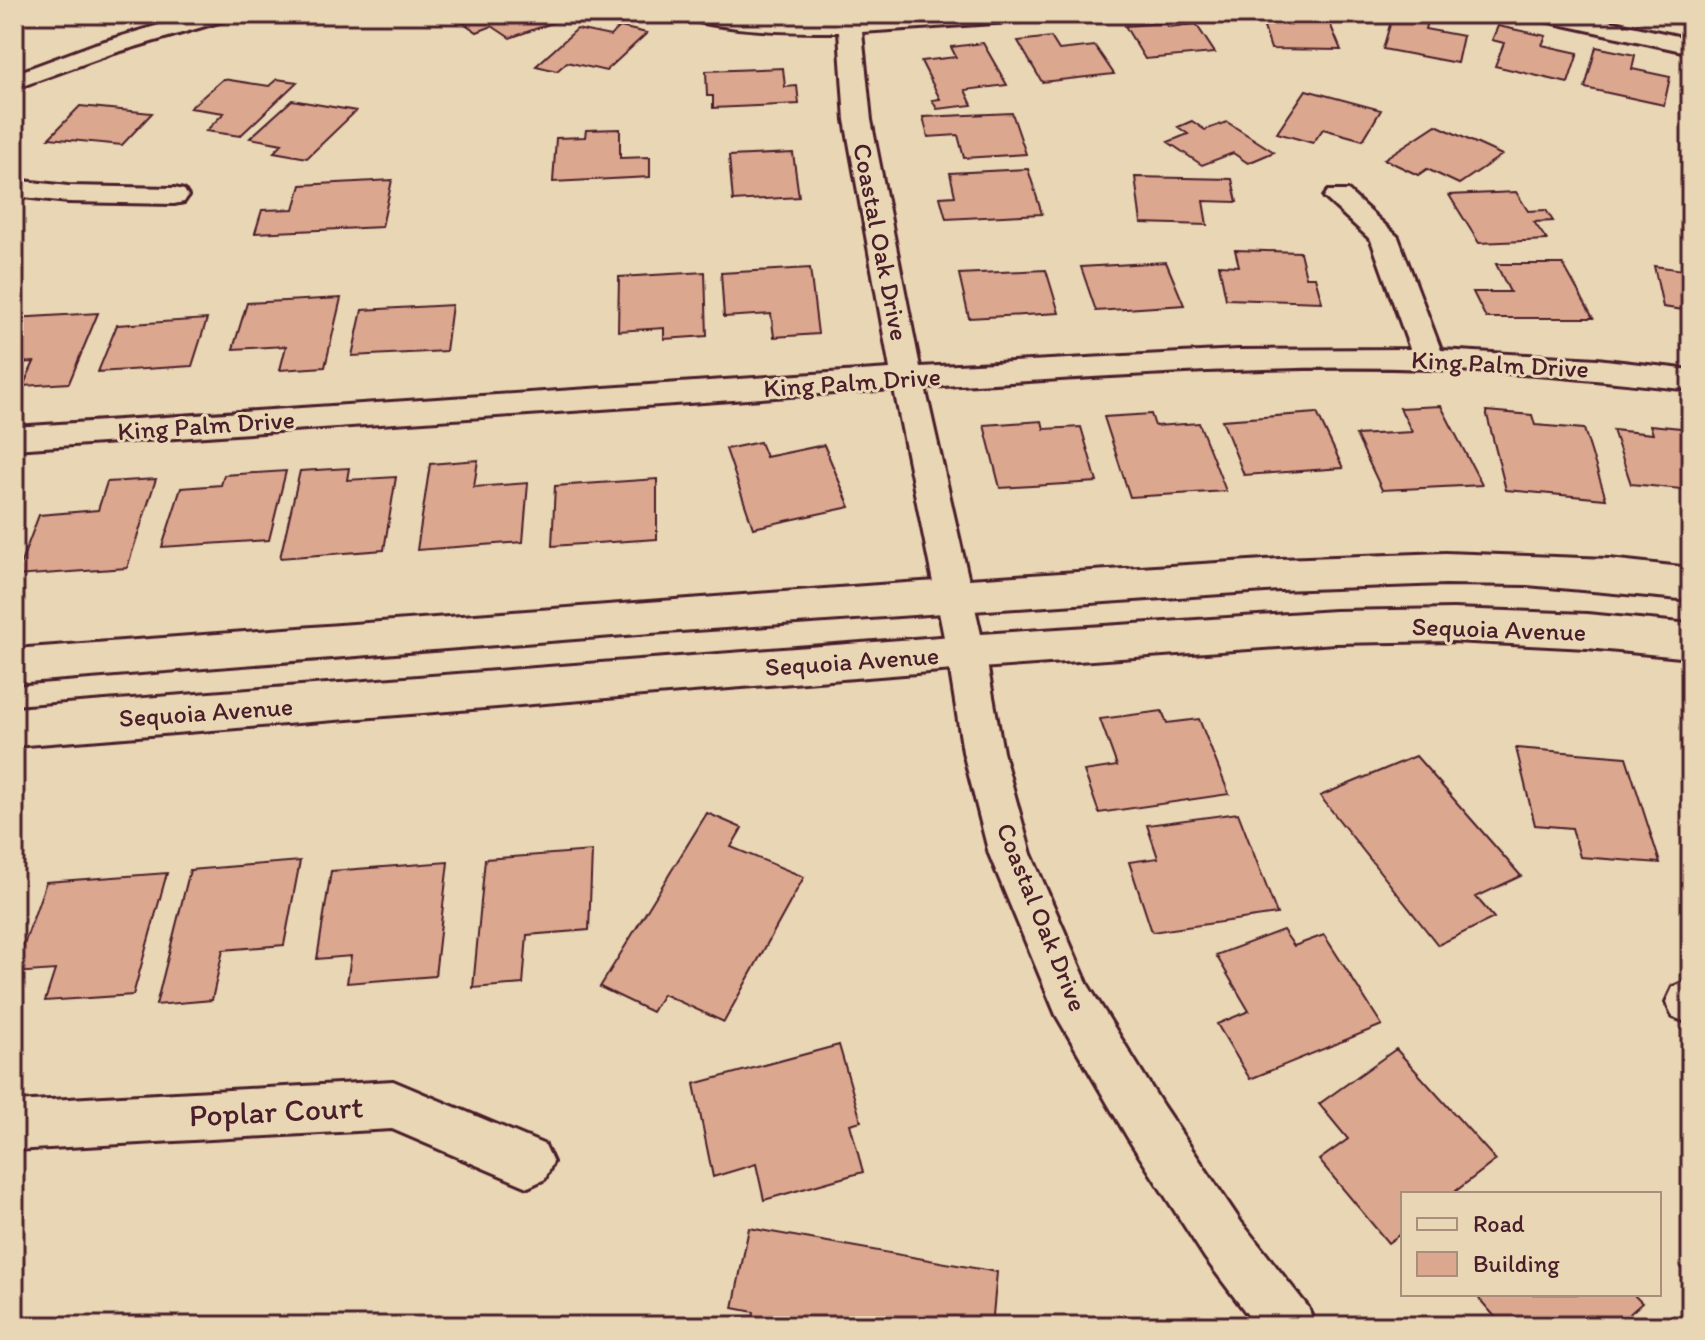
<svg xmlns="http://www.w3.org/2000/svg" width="1705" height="1340" viewBox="0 0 1705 1340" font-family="Itim,sans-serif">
  <rect width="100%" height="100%" fill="#e9d6b4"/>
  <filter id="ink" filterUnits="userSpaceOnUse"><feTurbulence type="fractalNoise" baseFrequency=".0125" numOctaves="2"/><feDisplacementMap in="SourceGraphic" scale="16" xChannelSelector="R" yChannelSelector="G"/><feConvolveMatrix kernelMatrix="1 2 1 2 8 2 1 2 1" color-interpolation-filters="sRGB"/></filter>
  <g filter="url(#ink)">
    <!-- building -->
    <path fill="#dba78f" stroke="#4a1f2b" stroke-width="2" d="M471,14h77l10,7 -48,17 -18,-12 -15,6 -19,-13z
      M1295,14h31l15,36 -70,-1 -10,-31h35z
      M1393,14l35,4 -3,11 38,7 -6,27 -74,-14z
      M1165,23l3,4 28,-3 19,29 -70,6 -20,-33z
      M1498,26l48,10 -4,9 36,8 -10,30 -73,-17 9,-23 -12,-3z
      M620,27l27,6 -41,38 -39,-9 -10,9 -21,-5 41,-37 33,7z
      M1051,37l8,13 36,-4 19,28 -72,8 -24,-41z
      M983,43l24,42 -42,5 7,15 -35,4 -5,-9 8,-1 -19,-38 35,-4 -5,-10z
      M1596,47l39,8 -3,14 38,8 -6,28 -79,-17z
      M783,68l2,19 12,-1 2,18 -86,4v-12h-6l-1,-25z
      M223,79l46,7 8,-7 20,3 -57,54 -34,-5 18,-18 -34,-5z
      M1306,90l75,20 -18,30 -40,-11 -10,14 -36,-10z
      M292,100l64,11 -49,47 -33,-6 8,-8 -32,-6z
      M80,106l72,7 -30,32 -73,-7z
      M1012,113l14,41 -62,4 -6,-23 -30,2 -5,-20z
      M1192,121l13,9 22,-8 47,30 -26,11 -15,-10 -31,12 -34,-23 20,-8 -10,-7z
      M1436,125l66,30 -43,29 -32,-15 -9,6 -34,-16z
      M620,129v29l30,-1v20l-97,5 3,-44 29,-1 1,-7z
      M793,153l6,44 -66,4 -4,-45z
      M1028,169l14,45 -96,5 -6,-22 15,-1 -5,-23z
      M1135,177l97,2 5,23 -34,-1 4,24 -66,-2z
      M392,180l-10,47 -127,6 7,-23 32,-1 7,-24z
      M1516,192l12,19 18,-1 7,11 -19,1 13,18 -68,3 -30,-48z
      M1235,250l65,2 6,25h9l7,25 -96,-3 -7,-34 20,1z
      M1166,262l18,43 -88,6 -15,-44z
      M1496,264h67l30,54h-107l-13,-26h37z
      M1654,266l37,5v40l-28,-4z
      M810,268l8,66 -44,3 -3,-23 -47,3 -3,-44z
      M1046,270l13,43 -90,5 -10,-44z
      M705,272l2,64 -43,3v-11l-46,3 1,-54z
      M341,298l-16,69 -45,3 6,-24 -53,3 14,-46z
      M452,305l-6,46 -94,5 10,-46z
      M98,313l-29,70 -46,3 11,-24 -20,1v-45z
      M207,319l-15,47 -94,6 19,-47z
      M1441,406l41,79 -100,5 -26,-55 56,-3 -12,-24z
      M1486,411l46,4 3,10 49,4 22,70 -100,-9z
      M1317,413l26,55 -99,7 -22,-55z
      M1151,414l4,12 44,-3 27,68 -96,6 -26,-80z
      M1042,421l2,8 37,-2 16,55 -97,6 -16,-63z
      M1650,425l41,4v61l-60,-6 -18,-54 40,4z
      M760,442l6,15 58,-12 26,62 -97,21 -27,-79z
      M478,460l-4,27 54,-4 -5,59 -106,8 13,-86z
      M349,468l-2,12 49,-3 -12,73 -104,8 20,-87z
      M286,471l-17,69 -107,7 19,-59 40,-3 3,-10z
      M156,479l-29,89 -111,8 23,-61 59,-5 9,-28z
      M657,479v60l-105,7 3,-60z
      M1162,711l5,12 32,-4 30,75 -130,19 -15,-42 33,-5 -17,-47z
      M1516,748l110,9 34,106 -80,-6 -8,-29 -37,-3z
      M1416,756l105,120 -45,21 18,21 -56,27 -118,-149z
      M707,813l35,15 -11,19 73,30 -80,145 -61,-28 -11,18 -52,-25z
      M1238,813l39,101 -125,18 -23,-70 29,-4 -11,-33z
      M592,851l-3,79 -62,5 -4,49 -50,4 12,-129z
      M300,861l-16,84 -61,5 -11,50 -56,5 34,-135z
      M448,862l-13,114 -88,7 4,-27 -34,3 14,-88z
      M167,873l-34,122 -88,6 10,-31 -41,3 32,-91z
      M1283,930l11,16 30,-11 58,90 -132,54 -33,-55 32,-13 -33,-56z
      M839,1045l22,76 -11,3 13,48 -99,28 -8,-36 -43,13 -19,-93z
      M1396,1049l100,111 -44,34h-49v38l-15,11 -69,-83 29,-21 -29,-35z
      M749,1228l248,44 -5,54h-240l2,-14 -21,-4z
      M1475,1294h158l9,9 -26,23h-129l9,-8z"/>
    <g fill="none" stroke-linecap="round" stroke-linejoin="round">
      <defs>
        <path id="street" d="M196,14h37l-4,5 -118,35 -97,35v-15l81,-30z
          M681,14l136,4 218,-4 -4,5 -8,2 -161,11 9,88 49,247 318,-17 172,-1 -39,-109 -47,-43 4,-6h20l50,46 43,113 156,9 94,11v20c-87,-10 -174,-18 -261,-21 -168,-6 -337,9 -505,18l60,265 18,100 28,102 57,131 75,121 78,116 67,85 7,19h-59l-51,-68 -76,-118 -73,-125 -67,-161 -26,-102 -16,-100 -53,-263 -880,60v-22l876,-58 -45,-249 -6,-88c-51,0 -105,-1 -154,-13z
          M1533,14h44l114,25v14l-146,-32 -8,-2z
          M14,180l54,6 106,2 10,2 4,6 -4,6 -10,2 -106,-2 -54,-6z
          M1689,980h2v44l-18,-7 -7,-15 7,-15z
          M393,1081l152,64 8,17 -8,17 -17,8 -136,-58 -378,21v-48z"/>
        <path id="secondary" d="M1445,553l164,6 82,9v32l-164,-15 -82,-1 -165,6 -629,43 -637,50v-34l892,-66 374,-24z
          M1453,609l134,5 104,10v34l-104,-10 -134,-7 -118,2 -369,26 -952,77v-38l952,-73 369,-24z"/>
      </defs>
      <!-- street casing -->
      <use href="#street" stroke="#4a1f2b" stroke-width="6"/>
      <!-- secondary casing -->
      <use href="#secondary" stroke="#4a1f2b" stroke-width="6"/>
      <!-- street -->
      <use href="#street" fill="#e9d6b4" fill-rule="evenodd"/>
      <!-- secondary -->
      <use href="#secondary" fill="#e9d6b4" fill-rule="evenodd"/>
    </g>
  </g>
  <g text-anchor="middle" stroke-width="6" stroke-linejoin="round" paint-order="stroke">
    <!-- street labels -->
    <g font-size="26" fill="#4a1f2b" stroke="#e9d6b4">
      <text transform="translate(881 242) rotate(79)" y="9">Coastal Oak Drive</text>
      <text transform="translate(1500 364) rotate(3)" y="9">King Palm Drive</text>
      <text transform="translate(852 382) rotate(-4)" y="9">King Palm Drive</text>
      <text transform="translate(206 425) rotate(-4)" y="9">King Palm Drive</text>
      <text transform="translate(1499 629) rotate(2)" y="9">Sequoia Avenue</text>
      <text transform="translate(852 661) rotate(-4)" y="9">Sequoia Avenue</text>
      <text transform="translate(206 712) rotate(-4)" y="9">Sequoia Avenue</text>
      <text transform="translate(1042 917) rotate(68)" y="9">Coastal Oak Drive</text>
    </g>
    <!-- near-street labels -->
    <g font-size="32" fill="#4a1f2b" stroke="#e9d6b4">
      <text transform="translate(276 1111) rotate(-3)" y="11">Poplar Court</text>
    </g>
  </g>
  <!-- margin -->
  <rect width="1705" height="1340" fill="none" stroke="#e9d6b4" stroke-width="48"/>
  <rect x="24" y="24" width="1657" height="1292" fill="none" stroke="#4a1f2b" stroke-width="3" filter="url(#ink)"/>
  <!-- legend -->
  <rect x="1401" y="1192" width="260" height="104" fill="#e9d6b4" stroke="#a98d7d" stroke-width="2"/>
  <rect x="1417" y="1218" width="40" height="12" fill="#e9d6b4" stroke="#a98d7d" stroke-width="2"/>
  <text x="1473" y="1232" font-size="24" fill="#4a1f2b">Road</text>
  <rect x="1417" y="1252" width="40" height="24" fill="#dba78f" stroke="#a98d7d" stroke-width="2"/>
  <text x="1473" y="1272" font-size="24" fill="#4a1f2b">Building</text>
</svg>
